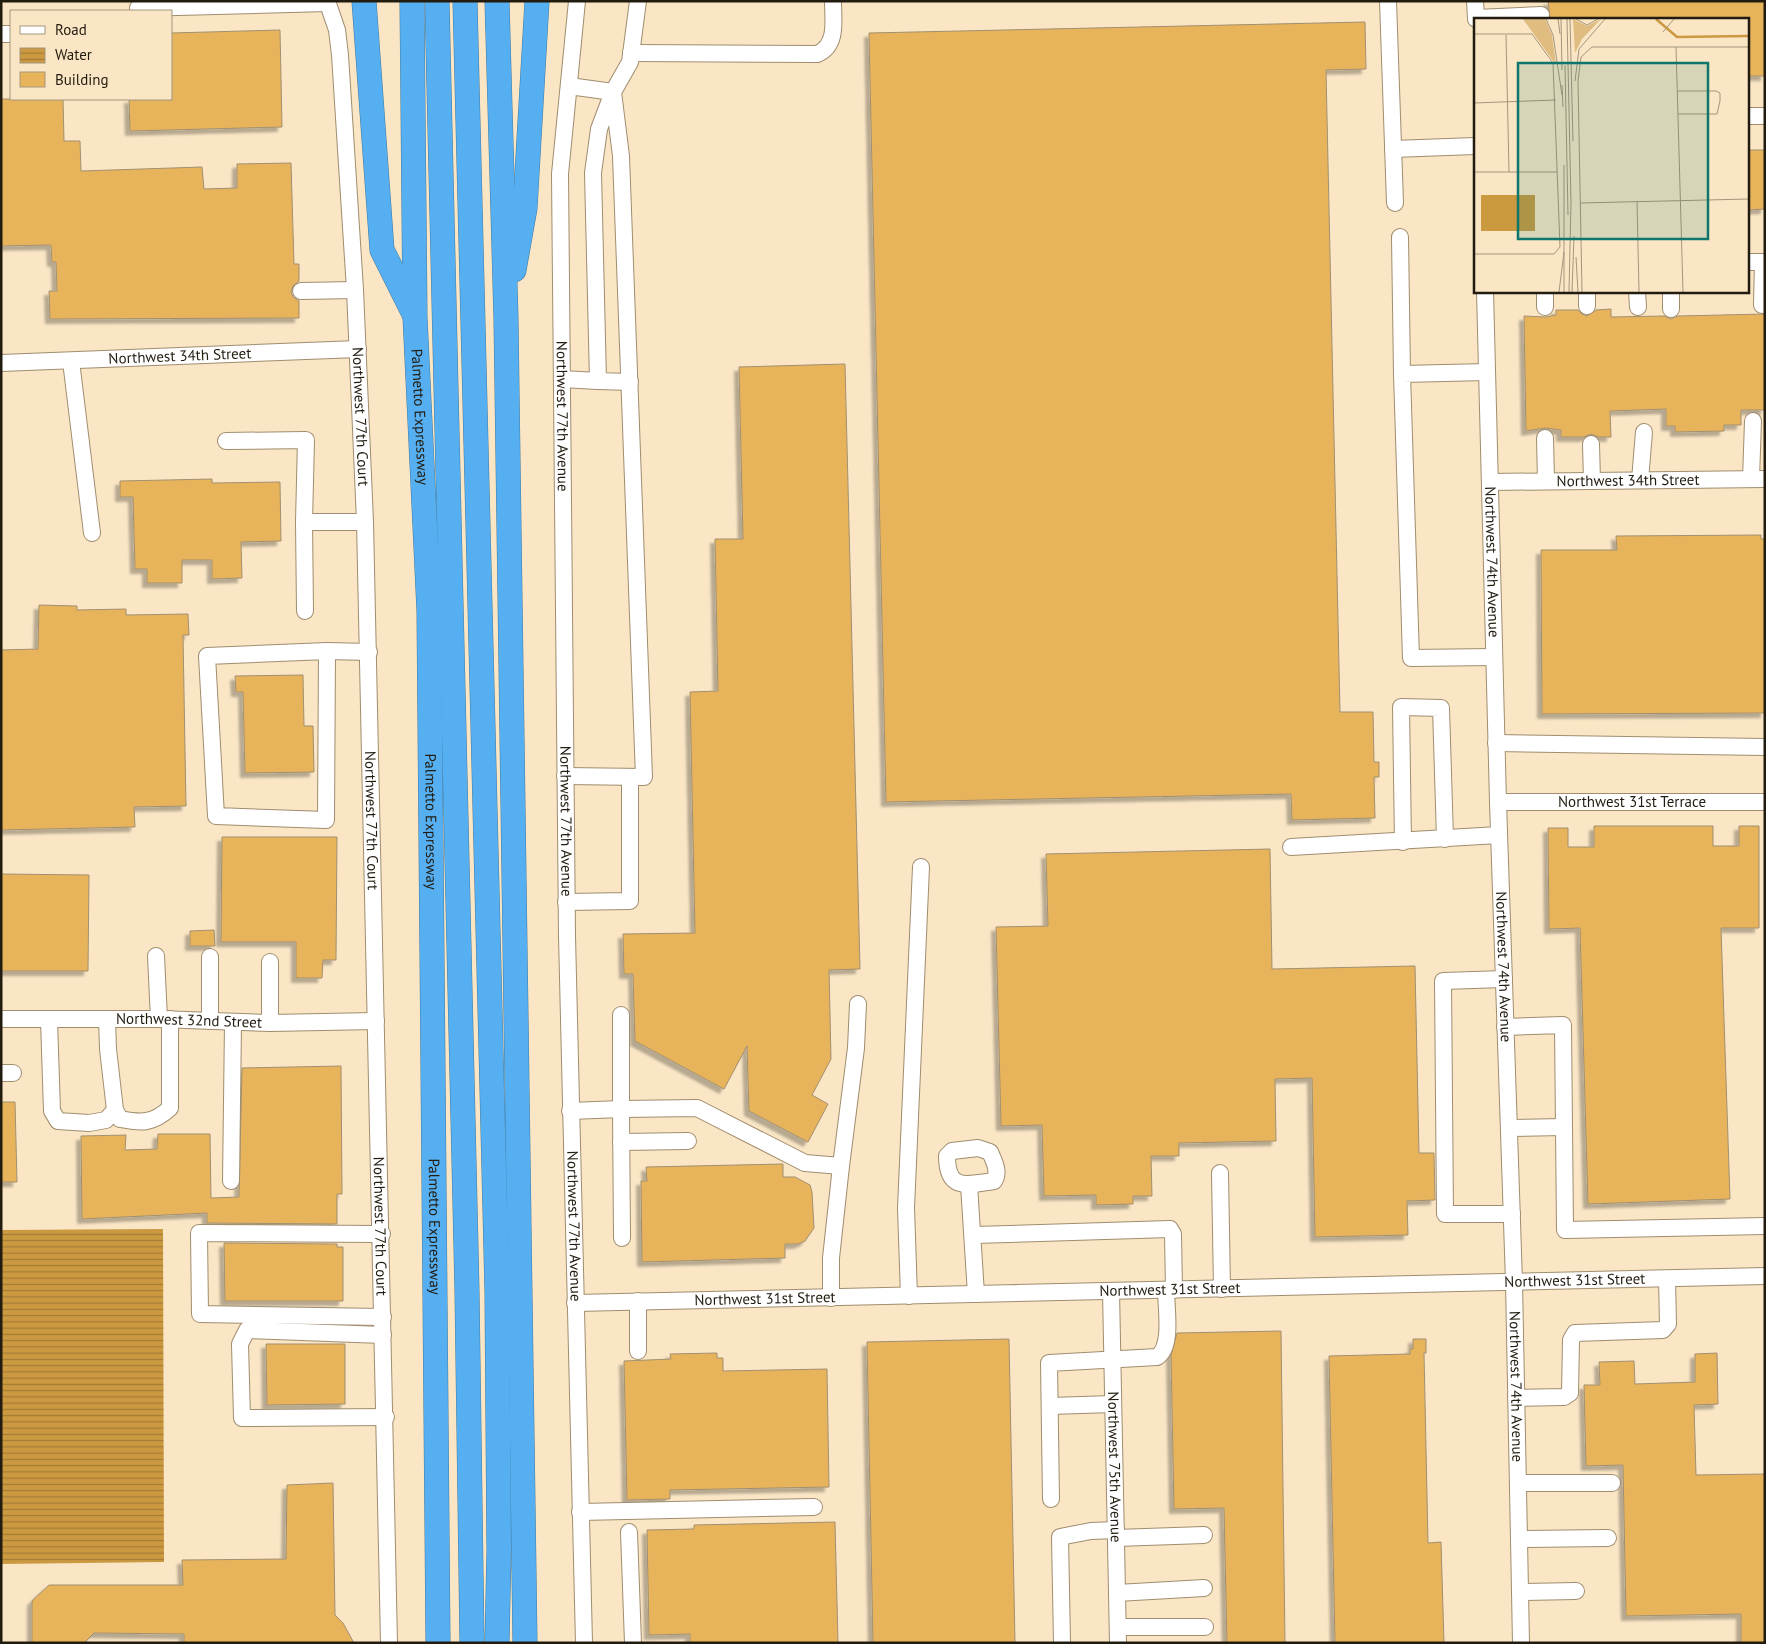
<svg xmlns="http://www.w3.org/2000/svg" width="1766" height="1644" viewBox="0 0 1766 1644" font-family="'PT Sans',sans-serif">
  <defs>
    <pattern id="water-rules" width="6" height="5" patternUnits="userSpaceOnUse" patternTransform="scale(1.25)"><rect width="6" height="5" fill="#cb9940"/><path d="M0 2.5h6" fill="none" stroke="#a47c34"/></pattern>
    <filter id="shadow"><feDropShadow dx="-4.5" dy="4.5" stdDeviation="1" flood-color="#0004"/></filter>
  </defs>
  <rect width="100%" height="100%" fill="#fae6c5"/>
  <!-- water -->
  <path fill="url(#water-rules)" d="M163,1229l1,333 -163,2v-334z"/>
  <!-- building -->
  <path fill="#e7b45c" stroke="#a28f71" filter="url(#shadow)" d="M1548,1h217v75h-18v-57h-197z
    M1365,22l1,47 -40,1 14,642h33l1,50h5v15h-5l1,41 -83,2 -1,-26 -405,8 -17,-769z
    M280,30l2,97 -152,4 -1,-32h42v-66z
    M1,99h62l1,42h16l1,30 121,-4 2,22 33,-1v-24l54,-1 3,101h5v17l-6,5 -2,6 2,5 6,4v17l-249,1 -1,-28h8l-1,-29h-4l-1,-17 -50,1z
    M1747,150h18v59l-18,1z
    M1611,309v8l53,-1 7,3 7,-3 87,-2v96h-24v15h-17v6l-49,1v-6h-9v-17l-56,2 1,26h-13l-7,-3 -7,3h-23v-7l-16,-2 -19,3 -2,-115 21,1 11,-2v-5h22l4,4 5,2 9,-6z
    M845,364l15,605 -31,1 2,89 -19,36 16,9 -20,38 -59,-31 -2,-65 -23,43 -89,-48 -2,-67h-9l-1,-40 72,-1 -5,-241 28,-1 -3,-152h28l-4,-172z
    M212,479v4l68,-1 1,59 -40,1 1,36 -30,1v-19h-30v23h-35v-14h-12l-2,-72h-13v-16z
    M1761,535v4h4v174l-223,1 -1,-164h76l-1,-14z
    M39,605l38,1v4l49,-1v6l62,-1 1,21h-6l3,171 -52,1 1,20 -134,3v-180l37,-1z
    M303,675l1,51h9l1,46 -69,1 -2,-81h-7l-1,-16z
    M1594,826h119v20h26v-20h20v102h-38l9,271 -142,5 -8,-276 -31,1 -1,-101h20v19h26z
    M222,837h115l-1,123h-13l-1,18h-26v-36h-75z
    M1270,849l2,120 143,-3 4,187h15l1,47 -28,1 1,34 -93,2 -3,-159 -37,1 1,62 -97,2v13h-28l1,40h-19v8l-37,1v-10l-52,1 -2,-71 -41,1 -5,-199 52,-1 -2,-72z
    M1,874l88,1 -1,96h-87z
    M214,930l1,16h-25v-15z
    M341,1066l1,128h-5v30l-130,-1v-10l-125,6 -1,-83 45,-1 -1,15 32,-1 1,-15h52l1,64 28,-1 3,-129z
    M1,1102h14l2,80h-16z
    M783,1164v13h12l15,8 2,7 2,36 -9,13 -7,3h-13v14l-143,4 -1,-81h6l-1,-14z
    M224,1243l113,1v3h6v54h-118z
    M1281,1331l4,312h-58l-3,-135 -50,1 -3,-154 6,-22z
    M1009,1339l6,304h-142l-6,-301z
    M1413,1339h13v14h-2l4,190 13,-1 3,101h-109l-6,-287 81,-2v-5h3z
    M266,1344h79v60l-78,1z
    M717,1353v5h6v13l104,-2 2,118 -159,3v9l-43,1 -3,-139 47,-2 -1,-5z
    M1717,1353l1,51 -24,1 2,70 69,-1v169h-24v-29l-115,2 -3,-151 -37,1 -2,-81h16l-1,-23 35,-1 1,23 60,-2v-28z
    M333,1483l2,132 8,8 11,20h-170v-9l-90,-1 -10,10h-52v-42l17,-16h134l-1,-25 104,-1 1,-74z
    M835,1522l3,121h-148v-9l-41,1 -2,-105 47,-1v-4z"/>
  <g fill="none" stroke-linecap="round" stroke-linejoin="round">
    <defs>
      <g id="minor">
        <path id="s1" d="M327,1l10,29 3,25 15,235 10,232 24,1121"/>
        <path id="s2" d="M577,1l-17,173 7,762 17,707"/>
        <path d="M1388,1l7,202"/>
        <path d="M1475,1l1,18"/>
        <path d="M138,8l190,-5"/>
        <path d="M1476,18l65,-3"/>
        <path d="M1,34h10"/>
        <path d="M631,53l186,1c21,-8 16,-34 16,-53"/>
        <path d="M569,86l44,6 -14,37 -6,44 5,208 32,1"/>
        <path d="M1747,116h18"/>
        <path d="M1393,149l82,-3"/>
        <path d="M1400,237l2,137"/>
        <path d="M1747,262h18"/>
        <path d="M301,291l54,-1"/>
        <path id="s3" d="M1485,291l13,511 16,480 7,361"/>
        <path d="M1545,291v16"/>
        <path d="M1637,291l1,16"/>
        <path d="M1671,291v18"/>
        <path d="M1762,305l1,-43"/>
        <path d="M1587,306v-15"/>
        <path d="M71,361l21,172"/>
        <path id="s4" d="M1,363l357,-14"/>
        <path d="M1487,372l-85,2 9,284 83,-1"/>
        <path d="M562,379l36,2"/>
        <path d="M1545,438l1,43"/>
        <path d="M226,441l80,-1 -2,82h61"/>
        <path d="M1591,444l1,37"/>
        <path d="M1751,479l2,-58"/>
        <path d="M1640,480l4,-48"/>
        <path id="s5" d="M1490,482l275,-3"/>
        <path d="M304,522l1,89"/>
        <path d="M327,651l-1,169 -110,-4 -9,-160 120,-5 42,1"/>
        <path d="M1496,743l269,4"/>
        <path d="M565,776l79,1 -23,-621 -8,-64 17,-30 8,-61"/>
        <path id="s6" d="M1498,802h267"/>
        <path d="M1403,842l-2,-135 40,1 4,131"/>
        <path d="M1291,847l208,-12"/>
        <path d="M566,902l64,-1v-124"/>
        <path d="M156,956l3,63"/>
        <path d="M210,957v64"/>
        <path d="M270,962v61"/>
        <path d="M1504,979l-61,2 2,233h67"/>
        <path d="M621,1015v94l76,-1 108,55 36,3 15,-118 2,-44"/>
        <path id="s7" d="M1,1019h158l111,4 106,-2"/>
        <path d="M107,1019l1,30 7,61 5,9c21,4 33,5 50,-11v-89"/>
        <path d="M49,1020l3,91 6,10 31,2 17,-3 9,-10"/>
        <path d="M1505,1027l58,-2 2,205 200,-4"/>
        <path d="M1,1073h12"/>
        <path d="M570,1111l51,-2 1,129"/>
        <path d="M1509,1128l55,-1"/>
        <path d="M621,1142l67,-1"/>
        <path d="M978,1148l12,4c4,9 10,20 4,29 -28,4 -47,10 -47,-25l5,-5z"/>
        <path d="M1220,1173l2,116"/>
        <path d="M231,1181l2,-158"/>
        <path d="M969,1185l7,109"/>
        <path d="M382,1234l-183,-1 1,81 183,3"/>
        <path d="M973,1235l197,-6 3,5 1,56"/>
        <path id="s8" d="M1111,1291l7,352"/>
        <path d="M909,1296l-3,-88 15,-341"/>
        <path d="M831,1298v-40l10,-92"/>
        <path d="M638,1301v50"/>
        <path id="s9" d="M575,1303l1190,-27"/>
        <path d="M383,1335l-136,-5 -7,14 2,74 144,-1"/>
        <path d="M1516,1398l48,-1 6,-4 1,-53 4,-7 88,-3 5,-6 -1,-45"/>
        <path d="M1050,1406l63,-2"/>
        <path d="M1518,1483h94"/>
        <path d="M1051,1499l-2,-136 108,-6c16,-10 9,-49 9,-67"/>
        <path d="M580,1512l234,-5"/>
        <path d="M629,1532l4,111"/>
        <path d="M1116,1538l88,-3"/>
        <path d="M1519,1539l89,-1"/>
        <path d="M1520,1592l56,-1"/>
        <path d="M1117,1593l87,-5"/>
        <path d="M1118,1627h87"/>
        <path d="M1062,1643l-2,-106 31,-6 25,-1"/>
      </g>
      <g id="highway">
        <path d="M364,1l18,249 31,62"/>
        <path id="s10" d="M412,1l3,316 14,294 9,1032"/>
        <path d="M437,1l30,1290 5,352"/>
        <path d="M465,1l32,1291 2,259 -2,92"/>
        <path d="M497,1l9,318 19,1324"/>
        <path d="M514,270l11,-62 12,-207"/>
      </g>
    </defs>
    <!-- minor casing -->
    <use href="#minor" stroke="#a08d6f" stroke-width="18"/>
    <!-- highway casing -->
    <use href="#highway" stroke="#437ba2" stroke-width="25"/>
    <!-- minor -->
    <use href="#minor" stroke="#fff" stroke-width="16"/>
    <!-- highway -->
    <use href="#highway" stroke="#55aff1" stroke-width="24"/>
  </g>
  <g text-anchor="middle" stroke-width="4" stroke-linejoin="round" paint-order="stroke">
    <!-- street labels -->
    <g font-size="15" fill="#221b0f" stroke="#fae6c5">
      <text dy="5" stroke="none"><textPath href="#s4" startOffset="179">Northwest 34th Street</textPath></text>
      <text dy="5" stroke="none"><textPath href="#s1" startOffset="418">Northwest 77th Court</textPath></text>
      <text dy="5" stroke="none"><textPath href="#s10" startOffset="416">Palmetto Expressway</textPath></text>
      <text dy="5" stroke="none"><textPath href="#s2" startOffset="416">Northwest 77th Avenue</textPath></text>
      <text dy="5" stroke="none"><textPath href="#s5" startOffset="138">Northwest 34th Street</textPath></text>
      <text dy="5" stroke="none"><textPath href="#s3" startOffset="271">Northwest 74th Avenue</textPath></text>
      <text dy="5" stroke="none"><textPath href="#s6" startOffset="134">Northwest 31st Terrace</textPath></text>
      <text dy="5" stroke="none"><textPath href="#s1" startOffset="822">Northwest 77th Court</textPath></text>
      <text dy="5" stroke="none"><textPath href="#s10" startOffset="821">Palmetto Expressway</textPath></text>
      <text dy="5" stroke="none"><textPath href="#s2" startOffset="821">Northwest 77th Avenue</textPath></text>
      <text dy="5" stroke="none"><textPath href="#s3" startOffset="676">Northwest 74th Avenue</textPath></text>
      <text dy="5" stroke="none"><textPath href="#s7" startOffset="188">Northwest 32nd Street</textPath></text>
      <text dy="5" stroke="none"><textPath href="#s1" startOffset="1228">Northwest 77th Court</textPath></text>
      <text dy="5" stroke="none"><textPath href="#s10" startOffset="1226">Palmetto Expressway</textPath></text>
      <text dy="5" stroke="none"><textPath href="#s2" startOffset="1226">Northwest 77th Avenue</textPath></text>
      <text dy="5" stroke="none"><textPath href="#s9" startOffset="1000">Northwest 31st Street</textPath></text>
      <text dy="5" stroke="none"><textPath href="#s9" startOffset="595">Northwest 31st Street</textPath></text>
      <text dy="5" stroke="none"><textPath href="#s9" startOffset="190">Northwest 31st Street</textPath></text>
      <text dy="5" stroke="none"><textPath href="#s3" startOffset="1096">Northwest 74th Avenue</textPath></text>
      <text dy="5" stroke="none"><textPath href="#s8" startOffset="176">Northwest 75th Avenue</textPath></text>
    </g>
  </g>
  <!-- overview -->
  <g transform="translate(1474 18)">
    <rect width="275" height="275" fill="#fae6c5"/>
    <path d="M49,1h22l7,16 4,30zM99,1l14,7 14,-7 -19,20 -7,14z" fill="#e0bc81"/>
    <path d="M7,177h54v36h-54z" fill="#cb9940"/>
    <path fill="none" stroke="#cb9940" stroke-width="2.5" d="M182,1l21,18 72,-1"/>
    <path fill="none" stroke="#a4957c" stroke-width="1" d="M72,1l7,16 9,60M84,1l2,15M87,1l1,51M93,1l4,183 -2,90M96,1l3,122M102,1l11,6 11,-6M189,14l11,-13M0,16h58l21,29 7,184 -6,7h-80M32,17l3,137M202,29l7,245M91,47l3,150M101,63l4,-32 26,-30M88,67l1,22M204,73h38l4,2v8l-3,13h-39M0,85l82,-3M0,154h83M163,183l2,91M106,185l169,-4M102,239l2,35M85,274l5,-40M90,274v-127M98,274l2,-56M108,274l-4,-211 3,-24 11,-10h157"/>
    <path fill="#0f766e" fill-opacity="0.15" stroke="#0f766e" stroke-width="2.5" d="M44,45h190v176h-190z"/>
    <rect width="275" height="275" fill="none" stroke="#221b0f" stroke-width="2.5"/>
  </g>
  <!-- border -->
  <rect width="1766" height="1644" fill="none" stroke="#221b0f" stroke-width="5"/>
  <!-- legend -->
  <rect x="10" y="10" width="162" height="90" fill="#fae6c5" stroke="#a4957c"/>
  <rect x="20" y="26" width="25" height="8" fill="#ffffff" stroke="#a4957c"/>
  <text x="55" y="35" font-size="15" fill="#221b0f">Road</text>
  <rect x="20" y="48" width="25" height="15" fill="url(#water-rules)" stroke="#a4957c"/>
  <text x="55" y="60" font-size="15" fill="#221b0f">Water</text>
  <rect x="20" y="72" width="25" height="15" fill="#e7b45c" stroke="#a4957c"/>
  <text x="55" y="85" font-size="15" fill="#221b0f">Building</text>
</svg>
